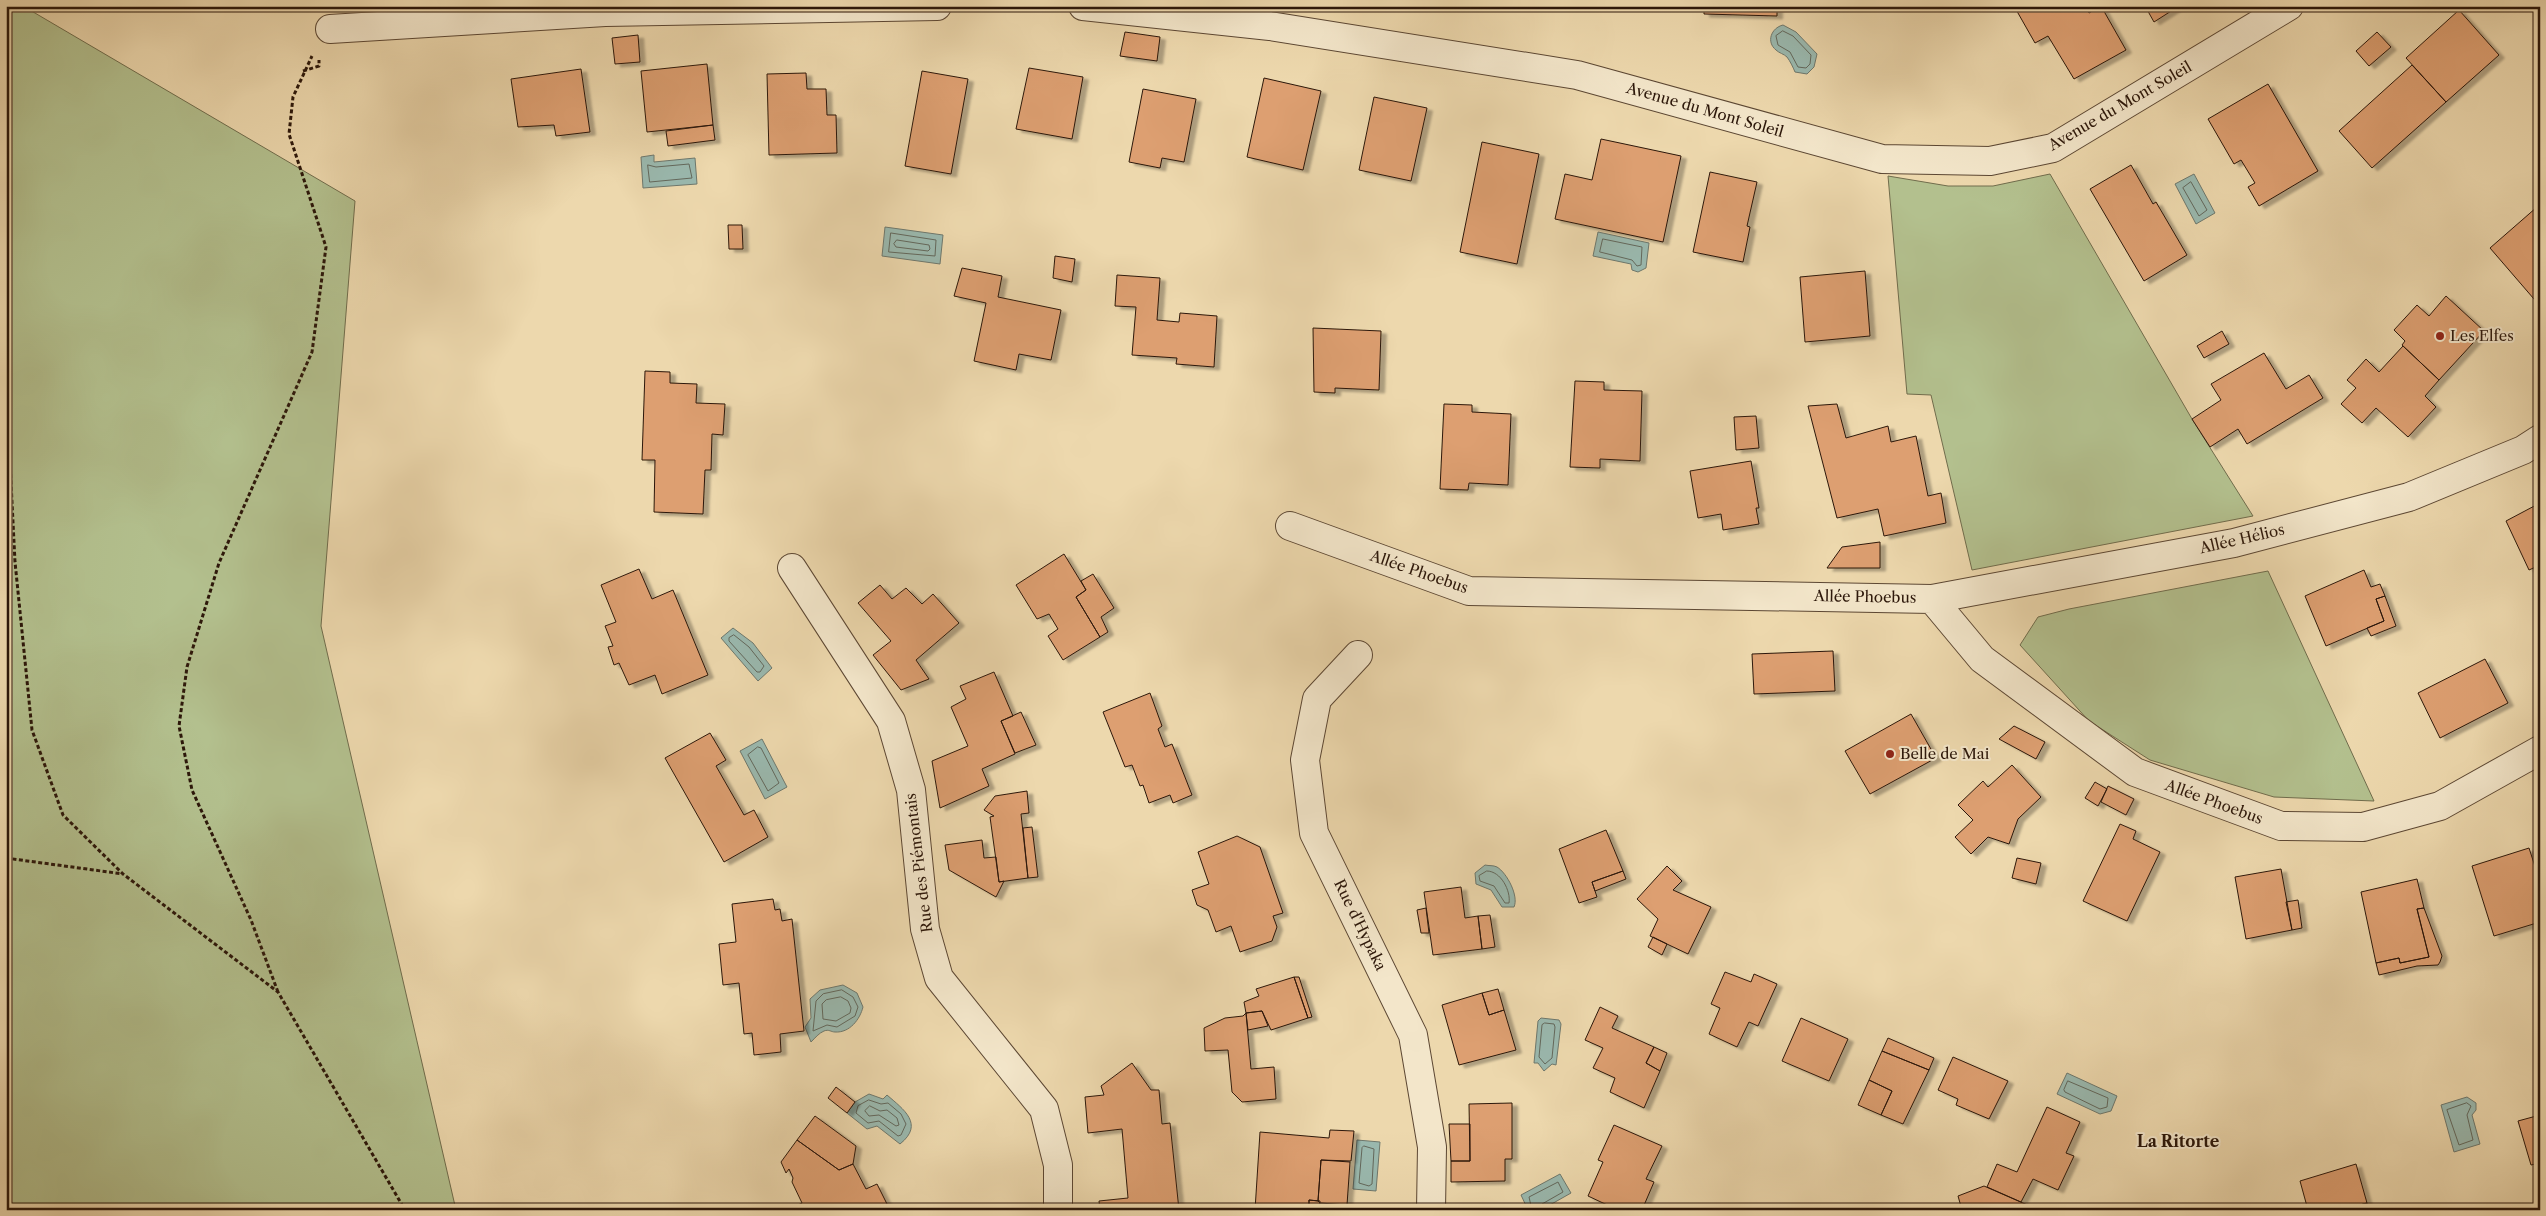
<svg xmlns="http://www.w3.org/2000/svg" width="2546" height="1216" viewBox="0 0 2546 1216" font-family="'Libre Caslon Text',serif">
  <defs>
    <filter id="shadow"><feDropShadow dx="5.5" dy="3" stdDeviation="1" flood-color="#0004"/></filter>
  </defs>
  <rect width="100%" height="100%" fill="#edd8ad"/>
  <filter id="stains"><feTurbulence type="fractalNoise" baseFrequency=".004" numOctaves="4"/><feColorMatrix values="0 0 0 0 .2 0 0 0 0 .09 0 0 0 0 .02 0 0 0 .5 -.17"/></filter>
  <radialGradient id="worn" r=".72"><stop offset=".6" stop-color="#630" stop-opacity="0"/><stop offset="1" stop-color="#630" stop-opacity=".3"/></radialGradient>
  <!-- green -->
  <path fill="#b3c08e" stroke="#706c4c" d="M6,6h17l332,195 -34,425 135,584h-450z
    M2050,174l142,245 61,97 -281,54 -41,-175 -24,-1 -19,-218 60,10h45z
    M2268,571l106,230 -100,-4 -124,-37 -61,-39 -69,-76 18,-28 31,-8z"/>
  <!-- water -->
  <path fill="#9ab9af" stroke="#6e786d" d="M1783,25l13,7 21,22 -3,13 -7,7 -12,-2c-2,-5 -5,-11 -8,-15 -3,-3 -8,-4 -11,-7 -10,-8 -5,-22 7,-25z
    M654,155v7l41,-4 2,26 -54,4 -2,-31z
    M2194,174l21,39 -19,11 -21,-40z
    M885,227l58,8 -3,29 -58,-8z
    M1598,232l51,11 -3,25 -8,4 -6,-2 -1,-6 -38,-8z
    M733,628l20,15 19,25 -14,13 -37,-43z
    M762,739l25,48 -22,12 -25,-48z
    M1485,865c4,1 8,0 12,2 10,6 22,29 17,40h-12l-11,-17 -15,-6 -1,-11z
    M843,985l14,8 6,14c-3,12 -13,26 -28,25 -4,0 -6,-3 -11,-1 -5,2 -9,7 -13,11l-6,-15 6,-9 -1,-19 10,-9z
    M1541,1018l18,2 2,4 -5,41 -4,-1 -8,7 -6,-8h-4l4,-42z
    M2067,1073l50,23 -6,15 -11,3 -43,-20z
    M869,1094l14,5 4,-4c16,14 38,29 13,49l-23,-18 -10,3 -20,-16 8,-11z
    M2467,1097l9,6v7l-4,5 8,29 -26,8 -13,-47z
    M1357,1140l23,2 -4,49 -23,-2z
    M1560,1174l11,19 -30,17h-13l-7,-15z"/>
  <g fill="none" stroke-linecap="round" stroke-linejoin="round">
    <!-- shore -->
    <path stroke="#63685c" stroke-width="1" d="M1783,31l10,5 18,19 -1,9 -4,4 -8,-1 -8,-15 -12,-7 -2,-9z
      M648,165l8,2 33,-3 3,14 -42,4z
      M2191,182l16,28 -8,6 -16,-28z
      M891,233l45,7 -1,16 -46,-4z
      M1603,239l39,8 -1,18 -4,1 -5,-6 -32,-8z
      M897,240l32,5 1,4 -2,2 -32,-4 -2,-3z
      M734,635l15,12 15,19 -4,6h-3l-28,-31v-3z
      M758,747l3,1 18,35 -11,8 -20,-36z
      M1487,871c14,0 24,20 22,32h-4l-11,-17 -14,-5 -1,-5z
      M842,990l11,7 5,10 -3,9 -18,11 -10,-2 -14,6 3,-30 7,-7z
      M841,997l7,4 3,7 -1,5 -14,8 -13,-2 -1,-15 4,-4z
      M1545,1023l9,1 1,3 -3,31 -7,6 -6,-7 3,-32z
      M2068,1081l40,17 -1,9 -7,2 -35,-17 -1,-2z
      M869,1100l12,4 7,-1 13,11 5,10 -5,11 -3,1 -19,-15 -11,2 -12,-10 2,-7z
      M2467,1103l4,3 -4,9 6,25 -14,5 -12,-35z
      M870,1106l10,5 7,-1 10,8 2,7 -3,1 -17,-11 -10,1 -4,-5z
      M1364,1146l10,3 -2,35 -3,2 -10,-3 3,-35z
      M1532,1210l-3,-13 29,-15 5,10 -21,12 -2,6"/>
  </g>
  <!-- building -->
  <path fill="#dd9f71" stroke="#2c170a" filter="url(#shadow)" d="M1704,6h73v10l-73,-2z
    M2014,6h71l4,7 12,-7 25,44 -52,29 -26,-43 -13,7z
    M2145,6h34l-25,16z
    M2459,10l40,45 -53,47 -40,-44z
    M1125,32l35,5 -3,24 -37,-5z
    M2377,32l14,15 -22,19 -13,-15z
    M638,35l2,27 -25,2 -3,-26z
    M707,64l6,61 -66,7 -6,-61z
    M2412,65l34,37 -74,66 -33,-37z
    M1029,68l54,9 -11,62 -56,-10z
    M581,69l9,63 -34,4 -2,-11 -36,2 -7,-48z
    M922,71l46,8 -17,95 -46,-8z
    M806,73l1,16h19l1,26h9l1,38 -68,2 -2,-81z
    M1264,78l57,13 -18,79 -56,-13z
    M2268,84l50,87 -59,35 -11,-19 7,-4 -14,-23 -7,4 -26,-45z
    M1143,89l53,10 -12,63 -22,-4 -2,10 -31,-6z
    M1374,97l53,11 -16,73 -52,-11z
    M713,125l2,15 -47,6 -2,-15z
    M1601,139l80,17 -18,86 -108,-23 10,-45 27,6z
    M1482,142l57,12 -22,110 -57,-12z
    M2131,165l22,39 3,-2 31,53 -43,26 -54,-92z
    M1710,172l47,10 -10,44 3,1 -7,35 -50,-10z
    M2537,207l3,3v96l-50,-58z
    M728,225h14l1,24h-14z
    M1055,256l20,3 -3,23 -19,-4z
    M962,268l40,8 -4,21 63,13 -10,50 -32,-6 -3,16 -42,-9 12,-58 -32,-7z
    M1865,271l5,65 -65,6 -5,-65z
    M1117,275l43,3 -3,42 22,2 1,-9 37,3 -3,51 -38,-3 1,-6 -45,-3 4,-48 -21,-1z
    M2446,296l38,35 -45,49 -37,-35 3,-4 -11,-11 23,-25 12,11z
    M1313,328l68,3 -2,59 -44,-2v5l-21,-1z
    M2222,331l7,13 -25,14 -7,-12z
    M2403,346l36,34 -14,16 11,11 -28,30 -32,-29 -14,15 -21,-19 15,-16 -9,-8 19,-21 13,13z
    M2264,353l22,36 23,-14 14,23 -76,46 -9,-15 -28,18 -18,-28 29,-19 -10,-16z
    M645,371l25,1v11l27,1 -1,19 29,1 -2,31 -11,-1 -1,36h-6l-2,44 -49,-2 1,-52h-13z
    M1575,381l29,1v8l38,1 -2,70 -40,-2v9l-30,-1z
    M1444,404l28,1v7l39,2 -3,71 -39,-2 -1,7 -28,-1z
    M1837,404l9,34 42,-12 3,16 25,-6 12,60 13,-3 5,30 -62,13 -6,-27 -41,9 -29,-112z
    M1756,416l3,32 -23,2 -2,-33z
    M1751,461l8,47h-3l3,16 -36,6 -2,-16 -23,4 -8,-47z
    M2540,503v62l-11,5 -23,-49z
    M1880,542v26h-53l15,-21z
    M1064,554l22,36 -10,7 24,40 -37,23 -15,-24 10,-7 -9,-15 -12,5 -21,-34z
    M639,569l13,30 21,-9 35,85 -46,19 -7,-19 -26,10 -10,-22 -5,2 -6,-18 5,-1 -8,-20 11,-4 -15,-37z
    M2364,570l7,17 9,-3 5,12 -9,3 8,22 -58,25 -21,-50z
    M1093,574l21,34 -13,9 7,15 -8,5 -24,-40 10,-7 -5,-9z
    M880,585l12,14 14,-11 16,16 11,-10 26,29 -43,37 13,19 -28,11 -28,-35 18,-14 -33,-38z
    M2385,596l11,30 -25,10 -4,-8 17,-7 -8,-22z
    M1833,651l2,40 -81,3 -2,-40z
    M2485,659l23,44 -68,35 -22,-45z
    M994,672l19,44 -12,5 14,33 -33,15 7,17 -49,22 -8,-47 36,-15 -17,-39 15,-8 -6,-13z
    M1150,693l12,33 -4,3 7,18 7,-3 20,51 -19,8 -3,-8 -21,8 -6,-18 -3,1 -8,-21 -7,2 -22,-55z
    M1021,712l15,33 -21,8 -14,-32z
    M1911,714l25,44 -66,36 -25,-43z
    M2014,726l31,16 -9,17 -37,-20z
    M710,733l16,27 -10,6 28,49 10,-5 14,27 -44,25 -59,-104z
    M2012,765l29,32 -23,22 -9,25 -21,-7 -17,17 -16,-17 18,-17 -15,-15 25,-24 5,6z
    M2095,782l12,7 -9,17 -13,-8z
    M2108,786l26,13 -8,16 -25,-13z
    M1027,791l2,22 -8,1 7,64 -29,4 -9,-65 4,-1 -10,-6 11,-14z
    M2120,824l16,7 -3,8 27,13 -33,69 -44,-20z
    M1032,827l6,50 -10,1 -5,-50z
    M1606,830l17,41 -31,11 5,15 -18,6 -20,-54z
    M1237,836l23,11 23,66 -10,3 4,11 -5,14 -32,11 -9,-26 -15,6 -8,-22 -11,-5 -5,-15 17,-6 -11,-32z
    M982,840l2,18 12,-1 3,25 5,-1 -8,16 -47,-27 -4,-25z
    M2529,848l11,34v40l-46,14 -22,-70z
    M2017,858l24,5 -5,21 -24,-6z
    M1667,866l15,15 -9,9 38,17 -23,47 -38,-18 8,-17 -21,-20z
    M2281,869l11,61 -46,9 -11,-62z
    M1623,871l3,8 -31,12 -3,-9z
    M2417,879l7,29 -7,1 12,48 -29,6 -1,-5 -23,5 -15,-71z
    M1461,887l4,31 13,-2 4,33 -49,6 -9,-63z
    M773,899l2,11 5,-1 2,12 10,-2 12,112 -24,3 1,18 -27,3 -2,-22 -8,1 -5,-51 -16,2 -4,-41 17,-2 -4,-38z
    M2298,900l4,28 -10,2 -6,-28z
    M1426,908l3,25h-8l-4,-23z
    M2424,908l18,48 -2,6 -2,3 -21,1 -38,9 -3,-12 23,-5 1,5 29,-6 -12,-48z
    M1490,915l5,32 -13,2 -4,-33z
    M1653,937l14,7 -5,11 -14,-8z
    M1725,972l26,10 3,-8 23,10 -19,42 -9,-4 -12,25 -28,-13 11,-26 -9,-4z
    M1294,977h5l13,40 -4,1z
    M1294,977l14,41 -37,12 -9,-19 -16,2 -2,-11 15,-6 -3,-7z
    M1498,989l6,21 -15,5 -7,-22z
    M1482,993l7,22 15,-5 12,40 -57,15 -17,-60z
    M1600,1007l18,9 -6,12 42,19 -8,16 14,8 -16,37 -34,-16 5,-14 -22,-10 10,-20 -18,-8z
    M1262,1011l6,15 -20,4 -2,-17z
    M1246,1013l5,56 23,-2 2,32 -34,3 -10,-10 -4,-42 -23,1 -1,-23 21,-10 18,-2z
    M1801,1018l47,21 -19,42 -47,-20z
    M1888,1038l46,20 -5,12 -47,-19z
    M1654,1047l13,6 -7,18 -14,-8z
    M1882,1051l47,19 -26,54 -22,-9 11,-24 -23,-11z
    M1953,1057l55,24 -19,38 -33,-14 2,-6 -20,-9z
    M1132,1063l19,27h8l3,34 8,-1 9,87h-79l-1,-9 29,-3 -6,-69 -34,4 -3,-36 19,-2 -3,-9z
    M1869,1080l23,11 -11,24 -23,-10z
    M836,1087l19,15 -8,11 -19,-15z
    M1512,1103v56h-7v22l-54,1v-21h19l-1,-57z
    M2047,1107l33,15 -14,31 8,3 -16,34 -25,-11 -12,23 -34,-15 10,-23 20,8z
    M2540,1115v48l-9,2 -13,-44z
    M815,1116l41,30 -3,18 -14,6 -42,-30z
    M1449,1124h21v37h-19z
    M1614,1125l48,21 -16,33 8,3 -12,28h-24l-30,-14 15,-34 -5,-2z
    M1330,1130l24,1 -3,30 -30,-1 -3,41 -9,-1v10h-54l5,-78 69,6z
    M797,1140l42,30 14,-6 13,25 11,-5 13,26h-90l-2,-5 4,-2 -10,-21 1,-4 -4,-9 -3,4 -5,-11z
    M1321,1160l29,2 -3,43 -27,-2 -2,-2z
    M2356,1164l11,39 -11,3 2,4h-50l-8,-29z
    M1984,1186l48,21 -1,3h-69l-4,-14z
    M1309,1200l11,1 -1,9h-10z
    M2367,1203l2,7h-11l-2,-4z"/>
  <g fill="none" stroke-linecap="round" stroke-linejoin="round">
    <defs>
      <path id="street" d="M1083,6l187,20 307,49 305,84 108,2 63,-13 236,-142
        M330,29l275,-17 332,-6
        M1290,526l179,65 463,8 50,60 153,113 146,54 82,1 77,-21 100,-56
        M792,568l99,153 20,69 14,139 14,49 105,131 14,56v45
        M1932,599l302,-56 175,-46 114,-47 17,-11
        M1358,655l-41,44 -12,61 9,73 99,202 19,112 -1,63"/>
    </defs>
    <!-- street casing -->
    <use href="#street" stroke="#5c4733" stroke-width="30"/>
    <!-- path -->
    <path stroke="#2c170a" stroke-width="3" stroke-dasharray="4 2.5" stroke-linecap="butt" d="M303,71l16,-5v-6
      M6,383l9,179 17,168 31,85 60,59 155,118 127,218
      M6,858l117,16
      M278,992l-27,-72 -59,-130 -13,-64 8,-59 32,-104 93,-211 14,-105 -37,-113 4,-37 19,-41"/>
    <!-- street -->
    <use href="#street" stroke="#f3e6ca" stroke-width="28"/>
  </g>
  <!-- markers -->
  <g fill="#8f2418" stroke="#f3e6ca" stroke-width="2">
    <circle cx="2440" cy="336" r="5"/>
    <circle cx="1890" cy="754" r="5"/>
  </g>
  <g text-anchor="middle" stroke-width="4" stroke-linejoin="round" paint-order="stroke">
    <!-- street labels -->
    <g font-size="15" fill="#2c170a" stroke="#f3e6ca">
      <text transform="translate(2120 106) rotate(-30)" y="5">Avenue du Mont Soleil</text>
      <text transform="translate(1705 110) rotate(16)" y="5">Avenue du Mont Soleil</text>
      <text transform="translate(2242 539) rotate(-13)" y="5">Allée Hélios</text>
      <text transform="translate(1419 572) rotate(19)" y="5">Allée Phoebus</text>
      <text transform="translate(1865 597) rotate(1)" y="5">Allée Phoebus</text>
      <text transform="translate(2214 802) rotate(20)" y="5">Allée Phoebus</text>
      <text transform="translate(919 863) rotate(-97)" y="5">Rue des Piémontais</text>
      <text transform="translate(1360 925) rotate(64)" y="5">Rue d'Hypaka</text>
    </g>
    <!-- poi labels -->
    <g font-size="15" fill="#2c170a" stroke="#f3e6ca" text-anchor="start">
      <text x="2450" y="341">Les Elfes</text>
      <text x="1900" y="759">Belle de Mai</text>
    </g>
    <!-- neighbourhood labels -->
    <g font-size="16" font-weight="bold" fill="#2c170a" stroke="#f3e6ca">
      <text x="2178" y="1147">La Ritorte</text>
    </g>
  </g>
  <!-- margin -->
  <rect width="2546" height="1216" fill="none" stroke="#edd8ad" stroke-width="25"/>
  <rect x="8" y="8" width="2531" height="1201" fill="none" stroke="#2c170a" stroke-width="2.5"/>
  <rect x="12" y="12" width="2521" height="1191" fill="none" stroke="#2c170a"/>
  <rect width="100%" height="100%" filter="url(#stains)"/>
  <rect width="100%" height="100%" fill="url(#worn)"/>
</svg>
